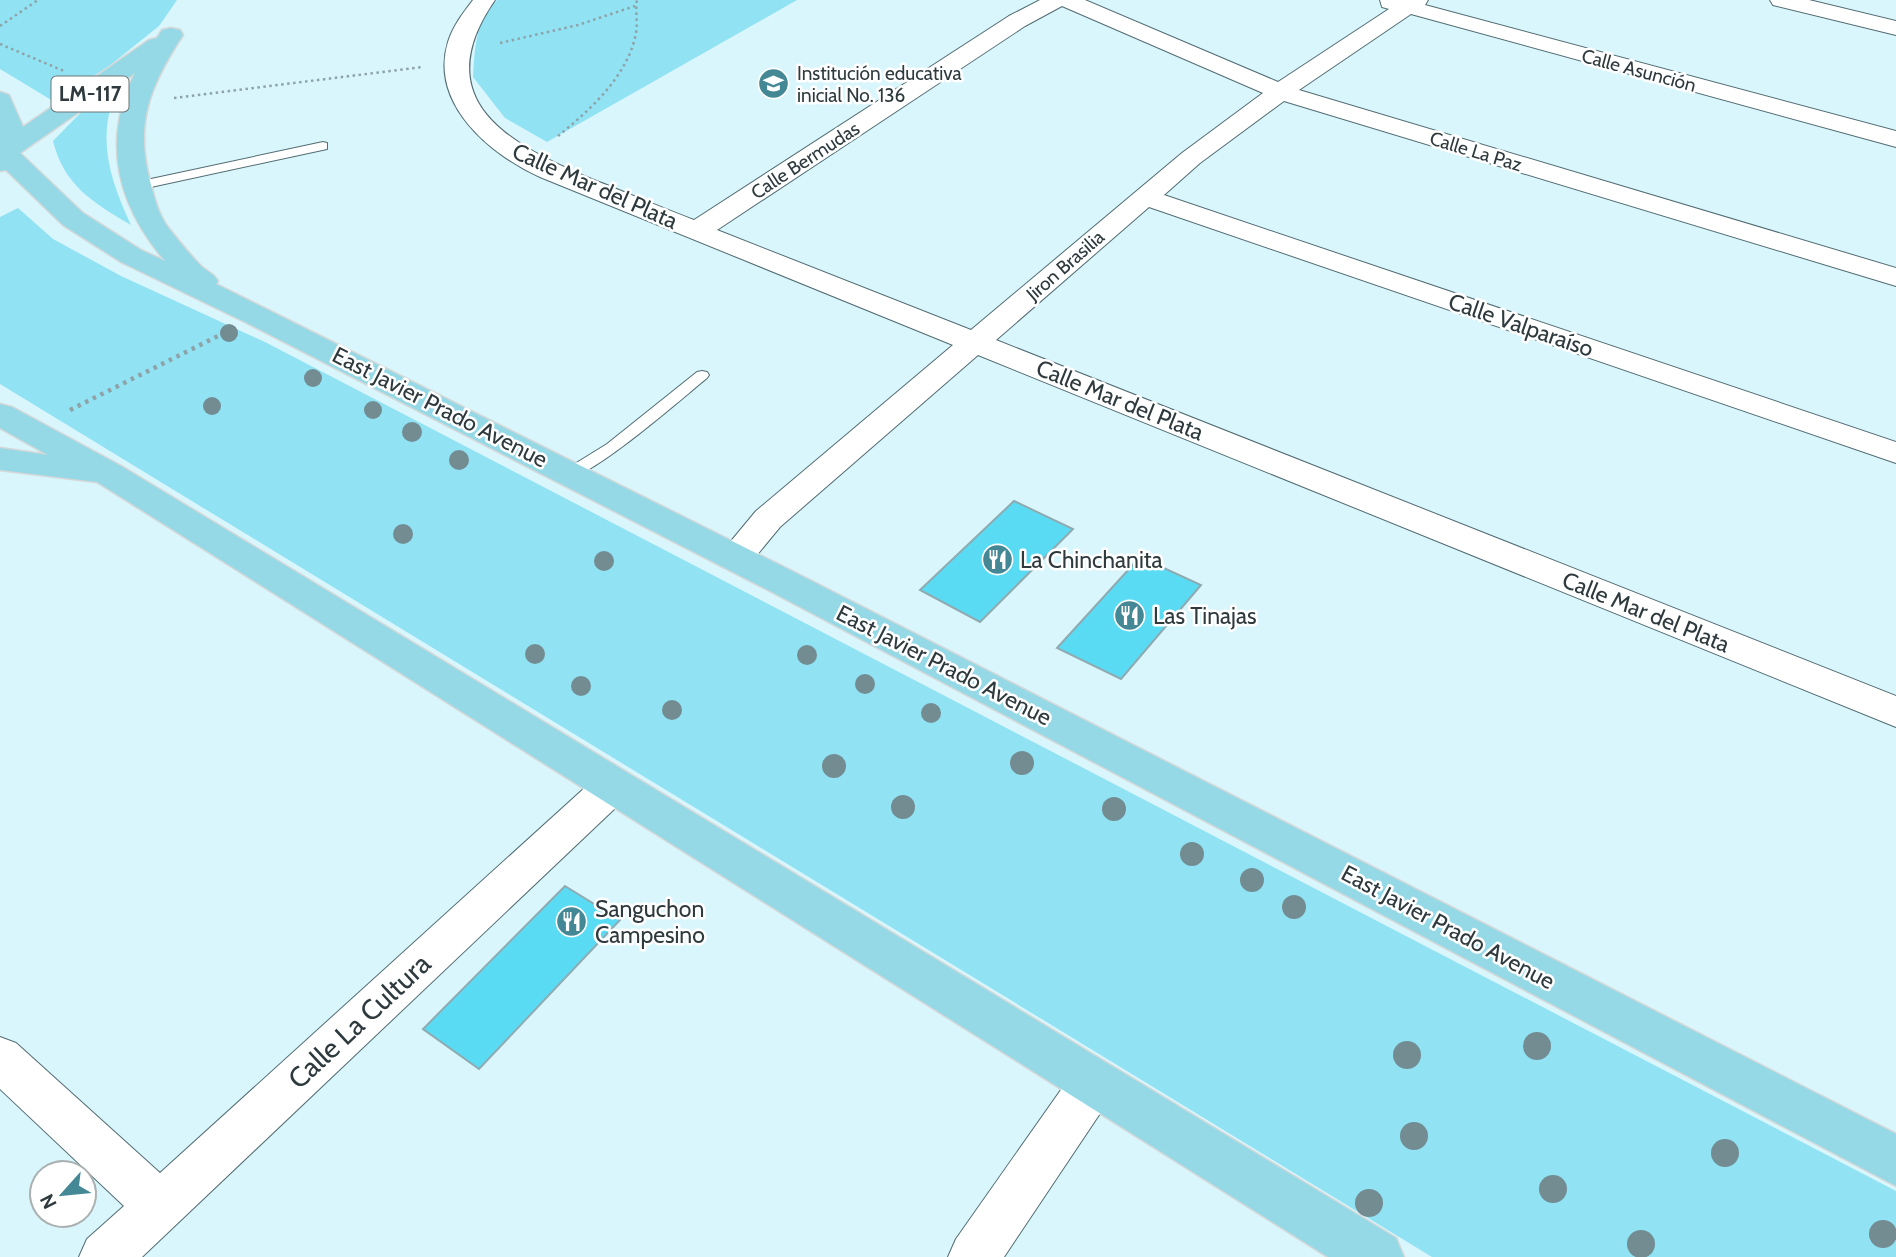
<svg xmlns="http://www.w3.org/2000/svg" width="1896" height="1257" viewBox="0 0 1896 1257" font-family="Cabin,sans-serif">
  <rect width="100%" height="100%" fill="#d9f6fd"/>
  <!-- green -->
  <path fill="#91e2f3" d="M0,0h177l-18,26 -51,41 -55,34 -53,-32z
    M497,0h300l-250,142 -42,-24 -32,-41c2,-28 2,-56 24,-77z
    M95,98h12l5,5c-14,43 1,83 19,122 -37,-22 -67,-39 -78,-84z
    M18,208l35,31 68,37 144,66 1631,849v66h-464l-1432,-873v-167z"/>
  <!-- building -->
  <path fill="#59dbf4" stroke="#8fabb1" stroke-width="2" d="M1014,501l59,28 -93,93 -60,-32z
    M1140,557l61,28 -80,94 -64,-31z
    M565,886l55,34 -141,149 -56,-40z"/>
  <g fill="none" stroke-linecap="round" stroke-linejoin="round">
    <defs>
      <path id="lane" d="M323,142l4,1v6l-190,41 -6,-4 6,-4z
        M702,371l5,1 2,3 -2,3c-21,17 -121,105 -142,100l-2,-4 2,-4 42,-26 90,-72z"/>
      <path id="street" d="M473,0h22c-70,101 15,145 99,180 33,13 66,27 100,40l315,-204 31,-16h45l193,82 111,-73 -7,-2 -2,-7h48l-3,5 471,126v16l-485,-133 -112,76 597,178v18l-612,-185 -84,62 -36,32 732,247v21l-747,-256 -153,133 900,356v31l-918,-372 -198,172 -33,40 -12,3 -12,-3 -6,-9 39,-47 197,-166 -413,-168c-49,-22 -111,-73 -92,-135 5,-16 15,-29 25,-42zM1062,6l201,87 -81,60 -211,177 -254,-100 308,-204z
        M1770,0h39l87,21v14l-123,-30z
        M614,769l14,5 6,11 -6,11 -486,461h-63l8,-18 37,-33 -124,-117v-52l16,6 144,130 440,-399z
        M1094,1060l17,7 7,15 -7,15 -107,160h-56l8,-18 121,-172z"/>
      <path id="primary" d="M171,28l9,2 3,5c-32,49 -49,87 -33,146 4,16 8,32 17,45 11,14 23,29 35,41 6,5 12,7 16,14l-2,3 578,288 1102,562v52l-1128,-596 -521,-267 -126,-61 -58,-37 -57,-55 -6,1v-79l9,3 14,32 126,-87 8,-2 5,-8zM135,73c-34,69 -18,131 30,188l-24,-11 -58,-37 -63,-60z
        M0,404l12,3 109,59 1275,772 8,19h-76l-1231,-775 -97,-12v-22l48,7 -48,-27z"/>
    </defs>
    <!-- lane casing -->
    <use href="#lane" stroke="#526c72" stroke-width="2"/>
    <!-- street casing -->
    <use href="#street" stroke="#526c72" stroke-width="2"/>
    <!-- primary casing -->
    <use href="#primary" stroke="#d5d8d8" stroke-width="3"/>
    <!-- path-far1 -->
    <path stroke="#8ea3a8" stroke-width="2.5" stroke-dasharray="2.5 3.5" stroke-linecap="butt" d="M0,26l38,-26
      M500,43l78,-18 57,-19
      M0,44l64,27
      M174,98l248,-31
      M558,136c32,-26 70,-60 78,-103 2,-11 -1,-22 1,-33"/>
    <!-- path -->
    <path stroke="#8ea3a8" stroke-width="4.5" stroke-dasharray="3.5 5" stroke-linecap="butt" d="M70,410l148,-74"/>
    <!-- lane -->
    <use href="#lane" fill="#fff" fill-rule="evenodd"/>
    <!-- street -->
    <use href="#street" fill="#fff" fill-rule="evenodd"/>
    <!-- primary -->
    <use href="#primary" fill="#96d9e6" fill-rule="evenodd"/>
  </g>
  <!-- trees -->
  <g fill="#738c92">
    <circle cx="229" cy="333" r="9"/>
    <circle cx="313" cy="378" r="9"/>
    <circle cx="212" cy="406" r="9"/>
    <circle cx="373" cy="410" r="9"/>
    <circle cx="412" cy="432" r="10"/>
    <circle cx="459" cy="460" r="10"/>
    <circle cx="403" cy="534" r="10"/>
    <circle cx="604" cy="561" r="10"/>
    <circle cx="535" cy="654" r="10"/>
    <circle cx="807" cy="655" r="10"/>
    <circle cx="865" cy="684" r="10"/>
    <circle cx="581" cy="686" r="10"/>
    <circle cx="672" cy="710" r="10"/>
    <circle cx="931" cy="713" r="10"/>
    <circle cx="1022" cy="763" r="12"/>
    <circle cx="834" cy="766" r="12"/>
    <circle cx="903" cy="807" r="12"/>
    <circle cx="1114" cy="809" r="12"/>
    <circle cx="1192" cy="854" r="12"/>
    <circle cx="1252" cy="880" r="12"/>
    <circle cx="1294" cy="907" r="12"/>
    <circle cx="1537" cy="1046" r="14"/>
    <circle cx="1407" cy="1055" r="14"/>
    <circle cx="1414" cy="1136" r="14"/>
    <circle cx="1725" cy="1153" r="14"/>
    <circle cx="1553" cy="1189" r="14"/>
    <circle cx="1369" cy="1203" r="14"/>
    <circle cx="1883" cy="1234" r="14"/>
    <circle cx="1641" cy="1244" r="14"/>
  </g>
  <!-- icons -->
  <defs>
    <symbol id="school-disc" viewBox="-11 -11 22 22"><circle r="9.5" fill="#448896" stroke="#fff"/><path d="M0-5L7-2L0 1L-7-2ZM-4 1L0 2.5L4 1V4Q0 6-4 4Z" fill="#fff"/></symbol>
    <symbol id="restaurant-disc" viewBox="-11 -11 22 22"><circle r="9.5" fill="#448896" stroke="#fff"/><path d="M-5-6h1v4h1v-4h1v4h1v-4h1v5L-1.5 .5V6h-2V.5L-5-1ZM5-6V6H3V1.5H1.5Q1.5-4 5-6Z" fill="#fff"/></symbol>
  </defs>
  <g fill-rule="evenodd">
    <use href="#school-disc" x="756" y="66" width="35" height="35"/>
    <use href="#restaurant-disc" x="980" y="542" width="35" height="35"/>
    <use href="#restaurant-disc" x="1112" y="598" width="35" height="35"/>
    <use href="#restaurant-disc" x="554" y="904" width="35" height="35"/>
  </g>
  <g text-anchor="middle" stroke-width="5" stroke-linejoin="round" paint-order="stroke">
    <!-- far-street labels -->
    <g font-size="19" fill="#2e3a3d" stroke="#fff">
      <text transform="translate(1639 70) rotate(15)" y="7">Calle Asunción</text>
      <text transform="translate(1476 151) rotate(17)" y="7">Calle La Paz</text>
      <text transform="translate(805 160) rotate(-33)" y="7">Calle Bermudas</text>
      <text transform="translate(1065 265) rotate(-41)" y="7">Jiron Brasilia</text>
    </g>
    <!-- far-poi labels -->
    <g font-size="19" fill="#2e3a3d" stroke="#fff" text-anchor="start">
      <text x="797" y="80">Institución educativa<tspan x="797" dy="22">inicial No. 136</tspan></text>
    </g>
    <!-- shield labels -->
    <rect fill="#fff" stroke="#6d7577" stroke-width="2" x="51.5" y="76.5" width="77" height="35" rx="5"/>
    <g font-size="21" font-weight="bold" fill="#2e3a3d">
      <text x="90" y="101">LM-117</text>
    </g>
    <!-- street labels -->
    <g font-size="23" fill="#2e3a3d" stroke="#fff">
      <text transform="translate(595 186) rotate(24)" y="8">Calle Mar del Plata</text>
      <text transform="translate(1521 325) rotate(19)" y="8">Calle Valparaíso</text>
      <text transform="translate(1120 400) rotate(22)" y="8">Calle Mar del Plata</text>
      <text transform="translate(440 407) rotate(27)" y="8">East Javier Prado Avenue</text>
      <text transform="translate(1646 612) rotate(22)" y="8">Calle Mar del Plata</text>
      <text transform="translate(944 665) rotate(27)" y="8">East Javier Prado Avenue</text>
      <text transform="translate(1448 927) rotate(28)" y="8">East Javier Prado Avenue</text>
    </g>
    <!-- poi labels -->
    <g font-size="23" fill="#2e3a3d" stroke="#fff" text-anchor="start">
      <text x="1020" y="568">La Chinchanita</text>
      <text x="1153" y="624">Las Tinajas</text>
      <text x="595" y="917">Sanguchon<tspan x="595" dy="26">Campesino</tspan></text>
    </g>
    <!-- near-street labels -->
    <g font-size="28" fill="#2e3a3d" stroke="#fff">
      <text transform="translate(359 1021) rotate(-43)" y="10">Calle La Cultura</text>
    </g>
  </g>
  <!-- north arrow -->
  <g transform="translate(63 1194) rotate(243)"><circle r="33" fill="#ffffff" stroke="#abb0b1" stroke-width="2"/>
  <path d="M0-5L12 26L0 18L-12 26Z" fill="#448896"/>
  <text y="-10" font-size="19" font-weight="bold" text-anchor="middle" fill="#2e3a3d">N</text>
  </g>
</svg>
